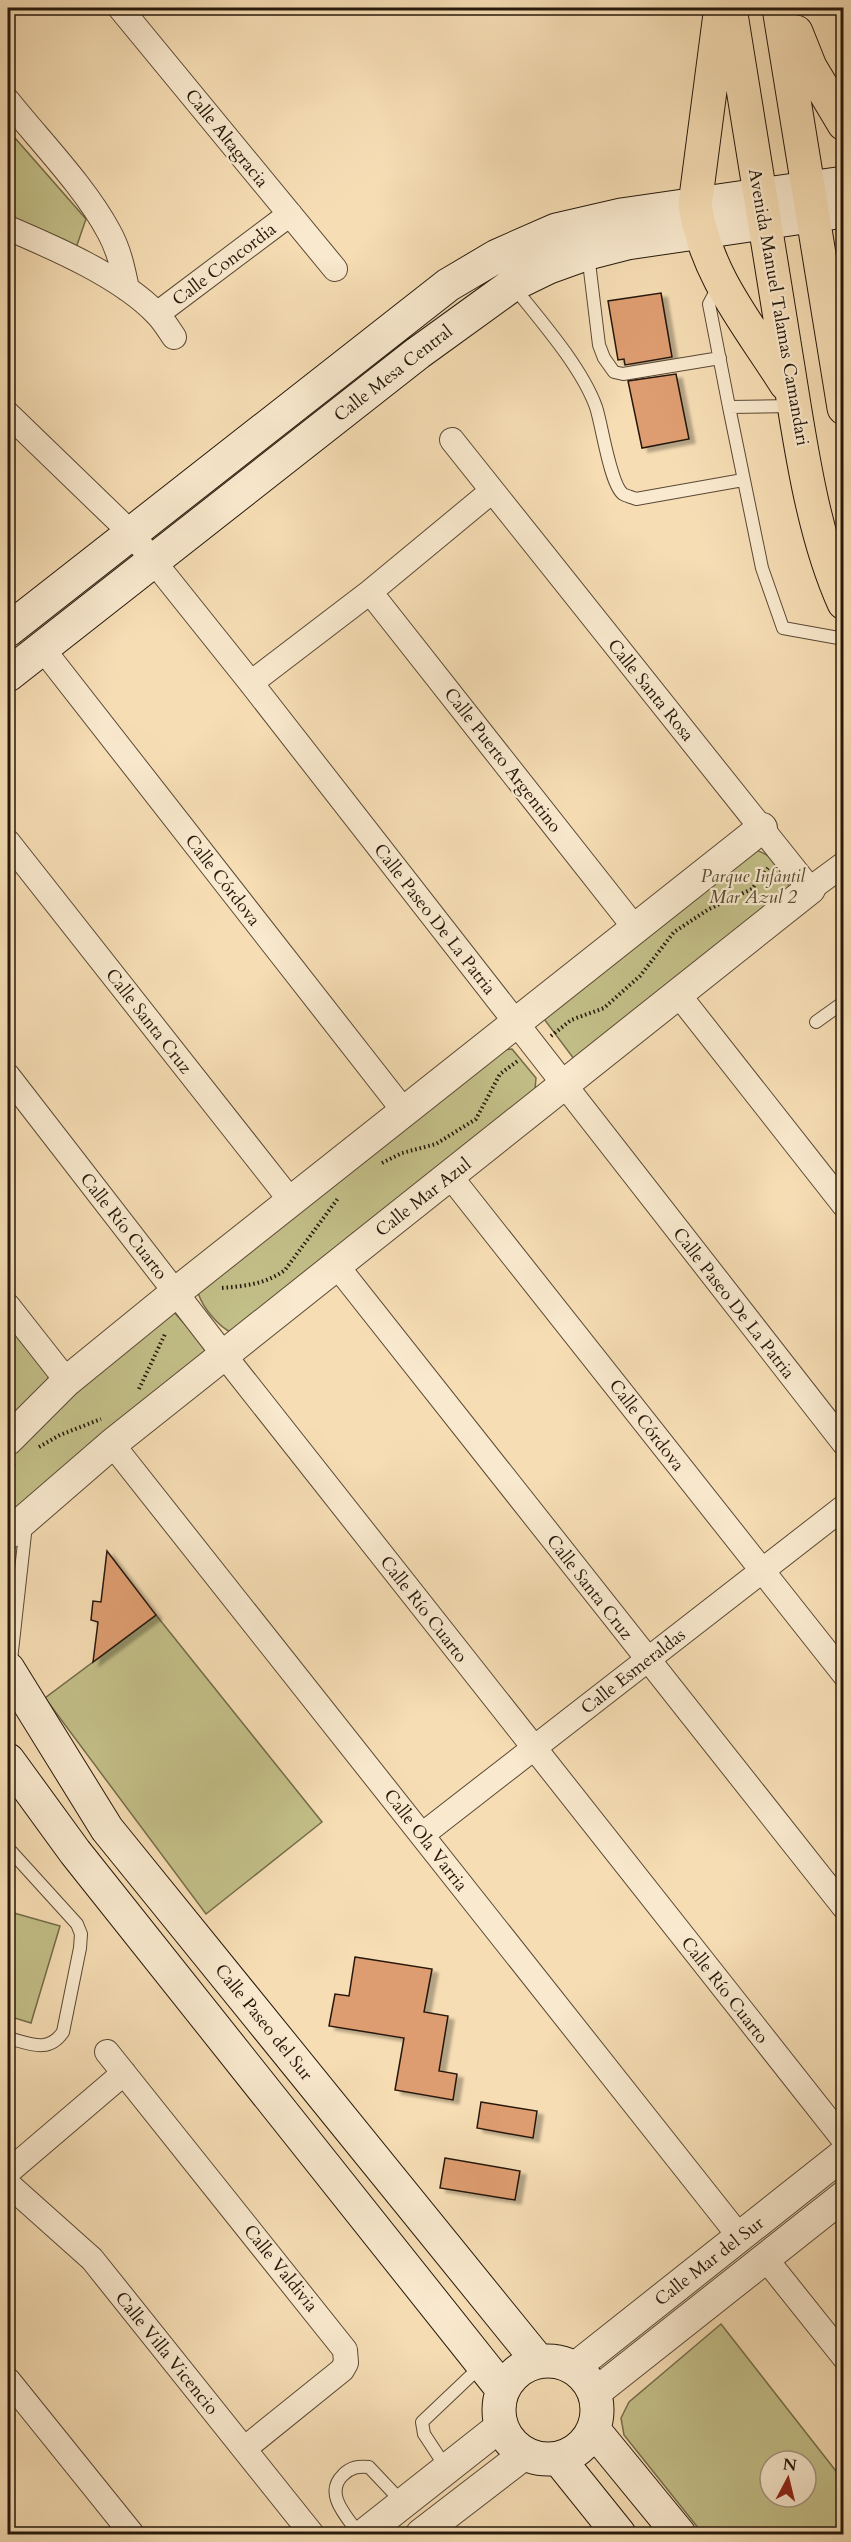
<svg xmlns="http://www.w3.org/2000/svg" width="851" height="2542" viewBox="0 0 851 2542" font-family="Cardo,serif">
  <defs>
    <filter id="shadow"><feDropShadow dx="6" dy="4" stdDeviation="1.5" flood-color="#0004"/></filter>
  </defs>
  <rect width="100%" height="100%" fill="#f6ddb4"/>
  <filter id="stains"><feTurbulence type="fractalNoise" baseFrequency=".00333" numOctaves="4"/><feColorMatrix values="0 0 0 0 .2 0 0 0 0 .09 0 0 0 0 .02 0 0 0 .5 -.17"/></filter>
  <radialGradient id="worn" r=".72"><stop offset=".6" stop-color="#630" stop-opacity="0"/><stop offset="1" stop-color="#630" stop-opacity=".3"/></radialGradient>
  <!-- green -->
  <path fill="#c3bf88" stroke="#746c4a" stroke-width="1.5" fill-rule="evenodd" d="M8,130l78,89 -11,32 -67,-34z
    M753,849c20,6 37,23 36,45l-215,165 -30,-40z
    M512,1049l24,29 -1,11 -303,244c-14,-7 -29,-25 -34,-40l300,-243z
    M173,1311l38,42 -203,168v-70z
    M8,1322l41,54 -13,25 -28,29z
    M156,1615l166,207 -116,92 -161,-216z
    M14,1913l46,13 -29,97 -23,-7v-82z
    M721,2324l122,156v54h-140l-79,-99 -3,-17 8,-16zM770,2461h36v36h-36z"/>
  <!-- building -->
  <path fill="#de9d70" stroke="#26180b" stroke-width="1.5" filter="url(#shadow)" d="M661,293l11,64 -47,8 -1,-6 -6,1 -10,-59z
    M676,374l13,65 -47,9 -14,-67z
    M107,1551l49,64 -63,47 5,-40 -7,-2 2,-19 8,1z
    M355,1957l77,12 -8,43 24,4 -9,55 18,3 -4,26 -58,-10 9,-52 -75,-12 6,-32 14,2z
    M481,2102l56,9 -4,27 -56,-10z
    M445,2158l75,13 -5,29 -75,-12z"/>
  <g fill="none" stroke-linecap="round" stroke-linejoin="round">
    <defs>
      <path id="service" d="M588,254l11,91 5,13 10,14 9,2 97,-16
        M719,285l-10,19 20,103
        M513,286c27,34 68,80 83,121 6,18 14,77 27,87 3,2 9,3 13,5l107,-19
        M794,406l-65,1 33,161 21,60 61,11
        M816,1022l28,-20
        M10,1669l16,-144
        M8,1848l69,76 4,10 -1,14 -17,84c-15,22 -34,11 -55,6
        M447,2469l-23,-35 -2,-12 59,-56
        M359,2534c-11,-16 -36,-40 -16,-59 8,-8 15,-9 26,-8l34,36"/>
      <path id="minor" d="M120,8l215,261
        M8,101c32,40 77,86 101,131 10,18 14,37 18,57
        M8,228c47,20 114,49 149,86 7,7 12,16 17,23
        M157,314l133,-100
        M8,414l123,119 120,150 593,760
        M452,440l358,449 34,-25
        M370,592l265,336
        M42,648l362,463
        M251,683l119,-91 122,-101
        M8,842l283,359
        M678,994l166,211
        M8,1076l216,279 620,785
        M450,1176l394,498
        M337,1266l507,641
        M8,1306l59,75
        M112,1444l628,793
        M422,1835l422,-328
        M107,2052l238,298 1,13 -4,7 -98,79
        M8,2172l116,-99
        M8,2184l84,75 220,275
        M765,2258l79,99
        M8,2380l124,154"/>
      <path id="tertiary" d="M8,1440l59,-59 108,-88 587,-465
        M8,1534l104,-90 698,-555
        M574,2368l270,-214
        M595,2393l249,-197
        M364,2534l137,-108
        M421,2534l104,-80"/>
      <path id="secondary" d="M8,630l440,-345 49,-29 59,-26 65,-15 223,-32
        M8,675l410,-322 94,-68 37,-18 39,-14 39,-10 217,-32
        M8,1669l99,160 432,533
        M8,1760l67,92 428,538
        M499 2410a49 49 0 1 1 98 0a49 49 0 1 1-98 0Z
        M593,2429l86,105
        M558,2458l61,76"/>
      <path id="primary" d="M730,8c19,115 37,231 56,347 13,79 25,175 58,248
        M779,8l65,400
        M720,14l-25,191c11,71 54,120 91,179
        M796,32l14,35 34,57"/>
    </defs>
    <!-- service casing -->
    <use href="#service" stroke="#5a4935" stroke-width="14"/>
    <!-- minor casing -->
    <use href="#minor" stroke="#5a4935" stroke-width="26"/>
    <!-- tertiary casing -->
    <use href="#tertiary" stroke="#5a4935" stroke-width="32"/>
    <!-- secondary casing -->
    <use href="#secondary" stroke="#26180b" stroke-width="35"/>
    <!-- primary casing -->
    <use href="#primary" stroke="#26180b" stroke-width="35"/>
    <!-- path -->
    <path stroke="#26180b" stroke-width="4" stroke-dasharray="1.5 3" stroke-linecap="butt" d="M551,1036l20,-16 33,-12 36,-32 34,-44 35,-23 43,-20 16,-21
      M382,1163l20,-10 34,-9 40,-25 24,-45 19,-14
      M222,1288c23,-2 44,-4 63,-18l54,-73
      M139,1389l26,-55
      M39,1447l21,-12 41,-16
      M8,1477l6,-13"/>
    <!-- service -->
    <use href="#service" stroke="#f9e9ce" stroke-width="12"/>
    <!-- minor -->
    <use href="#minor" stroke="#f9e9ce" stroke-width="24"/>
    <!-- tertiary -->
    <use href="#tertiary" stroke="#f9e9ce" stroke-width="30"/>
    <!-- secondary -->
    <use href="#secondary" stroke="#f9e9ce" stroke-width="33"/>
    <!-- primary -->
    <use href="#primary" stroke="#f6ddb4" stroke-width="33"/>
  </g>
  <g text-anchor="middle" stroke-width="4.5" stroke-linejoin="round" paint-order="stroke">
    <!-- street labels -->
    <g font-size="18" fill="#26180b" stroke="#f9e9ce">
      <text transform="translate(227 138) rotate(51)" y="6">Calle Altagracia</text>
      <text transform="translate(224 264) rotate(-37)" y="6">Calle Concordia</text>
      <text transform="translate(779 307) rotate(80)" y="6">Avenida Manuel Talamas Camandari</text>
      <text transform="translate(393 373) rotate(-38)" y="6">Calle Mesa Central</text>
      <text transform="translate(651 690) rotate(51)" y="6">Calle Santa Rosa</text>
      <text transform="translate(503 760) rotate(52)" y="6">Calle Puerto Argentino</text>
      <text transform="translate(223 880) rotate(52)" y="6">Calle Córdova</text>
      <text transform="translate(435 919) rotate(52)" y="6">Calle Paseo De La Patria</text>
      <text transform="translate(149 1021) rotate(52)" y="6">Calle Santa Cruz</text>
      <text transform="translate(423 1197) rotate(-38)" y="6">Calle Mar Azul</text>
      <text transform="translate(124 1226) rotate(52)" y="6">Calle Río Cuarto</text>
      <text transform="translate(734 1303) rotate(52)" y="6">Calle Paseo De La Patria</text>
      <text transform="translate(647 1425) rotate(52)" y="6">Calle Córdova</text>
      <text transform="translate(590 1587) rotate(52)" y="6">Calle Santa Cruz</text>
      <text transform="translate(424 1609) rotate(52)" y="6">Calle Río Cuarto</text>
      <text transform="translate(633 1671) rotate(-38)" y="6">Calle Esmeraldas</text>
      <text transform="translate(426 1840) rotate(52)" y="6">Calle Ola Varria</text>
      <text transform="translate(725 1990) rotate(52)" y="6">Calle Río Cuarto</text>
      <text transform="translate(264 2022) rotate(51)" y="6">Calle Paseo del Sur</text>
      <text transform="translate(709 2261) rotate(-38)" y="6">Calle Mar del Sur</text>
      <text transform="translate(281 2268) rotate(51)" y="6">Calle Valdivia</text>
      <text transform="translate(167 2353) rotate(51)" y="6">Calle Villa Vicencio</text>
    </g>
    <!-- park labels -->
    <g font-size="18" font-style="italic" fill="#554a30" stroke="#f9e9ce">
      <text x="753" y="882">Parque Infantil<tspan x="753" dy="21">Mar Azul 2</tspan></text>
    </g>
  </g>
  <!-- margin -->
  <rect width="851" height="2542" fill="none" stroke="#f6ddb4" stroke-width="30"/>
  <rect x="9" y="9" width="833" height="2524" fill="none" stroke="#26180b" stroke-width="3"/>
  <rect x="15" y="15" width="821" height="2512" fill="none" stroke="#26180b" stroke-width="1.5"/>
  <!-- north arrow -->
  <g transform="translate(788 2479) rotate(7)"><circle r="28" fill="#f9e9ce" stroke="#a59580" stroke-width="1.5"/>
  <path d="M0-4.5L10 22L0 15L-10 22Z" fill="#8f2418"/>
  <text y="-9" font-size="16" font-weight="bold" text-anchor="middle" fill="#26180b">N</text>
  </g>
  <rect width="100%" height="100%" filter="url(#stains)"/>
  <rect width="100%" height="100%" fill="url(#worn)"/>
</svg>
